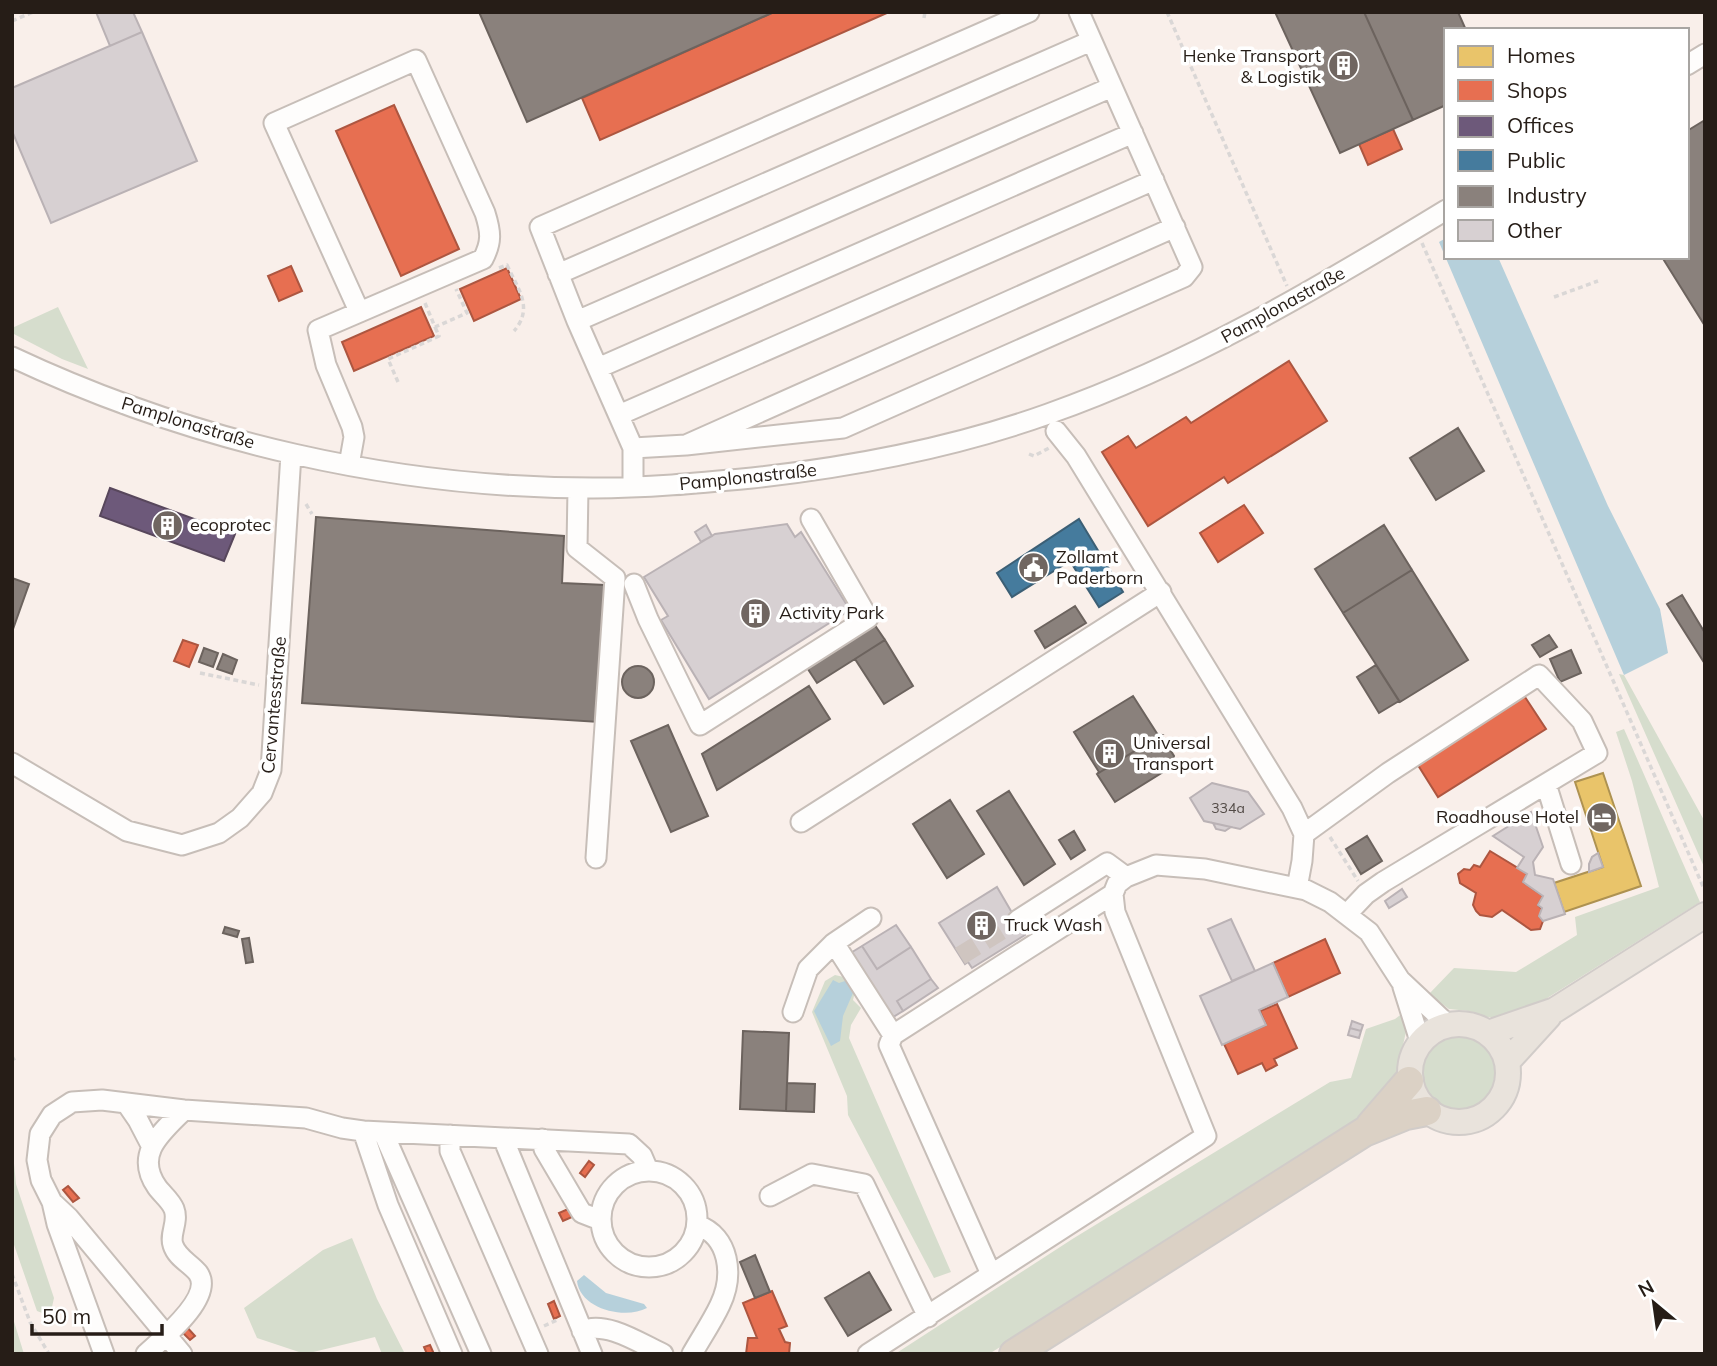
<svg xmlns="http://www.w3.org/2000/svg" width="1717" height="1366" viewBox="0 0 1717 1366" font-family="Mulish,sans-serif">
  <rect width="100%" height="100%" fill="#f9efea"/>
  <!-- green -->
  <path fill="#d6ddcd" d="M58,307l30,62 -26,-10 -50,-26v-5z
    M1619,674l5,1 81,147v47z
    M1624,729l76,173 -167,105 -26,11 -21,-1 -17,-6 -20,-2 -20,-15 25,-26 62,4 61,-37 -2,-18 84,-30 -27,-106 -16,-49z
    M835,975l13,3 8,9 -3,13 8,8 -10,17 -2,13 102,234 -17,6 -86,-163 -1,-19 -35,-84 13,-31z
    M1403,1013l3,19 -9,39 -13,27 -46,35 -349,221h-94l179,-116 256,-156 21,-4 15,-49 29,-10z
    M1421 1073a38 38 0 1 1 76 0a38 38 0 1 1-76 0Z
    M12,1143l4,41 38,114 -4,18 -13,-5 -25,-72z
    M352,1238l25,61 28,55h-23l-7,-17 -70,17 -48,-16 -13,-30 79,-58z
    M12,1315l12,39h-12z"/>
  <!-- water -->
  <path fill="#b6d0db" d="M1446,238v19h52l110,249 52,103 8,44 -44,22 -185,-433z
    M833,980l6,3 6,-2 4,3 4,9 -10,23 -3,25 -9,5 -17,-35z
    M584,1275l22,18 38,11 3,4c-22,12 -67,1 -70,-27z"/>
  <!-- homes -->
  <path fill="#e9c46a" stroke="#ae9251" stroke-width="2" d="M1603,773l38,113 -77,26 -10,-29 49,-16 -28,-85z"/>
  <!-- shops -->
  <path fill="#e76f51" stroke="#ad5640" stroke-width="2" d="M774,12h115l-289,128 -18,-42z
    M394,105l65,144 -58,27 -65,-145z
    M1393,129l9,20 -34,16 -9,-21z
    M291,266l11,25 -23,10 -11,-25z
    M507,268l14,31 -47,22 -14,-32z
    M421,307l13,29 -80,35 -12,-29z
    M1289,361l38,60 -99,62 -4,-6 -76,49 -46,-74 26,-16 8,12 50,-31 5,6z
    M1244,505l19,28 -45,29 -18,-29z
    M183,640l15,5 -9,22 -15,-6z
    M1523,694l23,35 -108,68 -22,-35z
    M1490,851l36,22 1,3 -4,6 20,14 -5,9 5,5 -4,6 4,5 -3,8 -9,1 -29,-20 -10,7 -12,-2 -4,-4 -3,-6 3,-12 -16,-10 -2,-9 6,-5 6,1 4,-5 6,2z
    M1325,939l15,34 -52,24 -15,-34z
    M1277,1004l20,44 -23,11 3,6 -11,6 -4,-8 -24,11 -14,-30 42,-19 -6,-14z
    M589,1161l5,4 -9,12 -5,-4z
    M68,1186l11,12 -6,4 -10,-12z
    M568,1209l4,8 -9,4 -4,-8z
    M772,1291l15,35 -8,3 6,13 5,1 -1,11h-43l2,-16h9l-14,-35z
    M554,1301l6,15 -6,3 -6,-15z
    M185,1325l10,11 -5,4 -10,-10z
    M430,1345l4,9h-7l-3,-7z"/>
  <!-- offices -->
  <path fill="#6d597a" stroke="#58475c" stroke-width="2" d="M110,488l125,46 -11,27 -124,-45z"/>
  <!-- public -->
  <path fill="#457b9d" stroke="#3c5f75" stroke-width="2" d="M1079,519l44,73 -24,15 -29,-46 -58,36 -15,-24z"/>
  <!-- industry -->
  <path fill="#8a817c" stroke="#6c635e" stroke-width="2" d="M479,12h295l-247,110z
    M1275,12h89l49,108 -73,33z
    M1364,12h94l8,18h-20v75l-33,15z
    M1705,120v206l-43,-69h25v-126z
    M1458,428l26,43 -48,29 -26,-42z
    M316,517l248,19 -2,47 43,2 -6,137 -297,-19z
    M1384,525l28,45 -69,43 -28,-44z
    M1412,570l56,90 -68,42 -57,-89z
    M12,578l17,6 -17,48z
    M1682,595l23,38v31l-38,-60z
    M1075,606l11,17 -41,25 -10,-17z
    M872,621l13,19 -68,43 -13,-20z
    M1549,635l8,12 -17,10 -8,-12z
    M885,640l28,46 -29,18 -29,-45z
    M204,648l14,5 -5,14 -14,-5z
    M1571,650l10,23 -21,9 -10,-23z
    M223,654l14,6 -5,14 -15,-5z
    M1376,665l23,36 -20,12 -22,-36z
    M622 682a16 16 0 1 1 32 0a16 16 0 1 1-32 0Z
    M809,686l21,33 -113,71 -15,-36z
    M1133,696l25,39h3l-64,39 2,-2 -25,-40z
    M668,725l40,91 -37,16 -40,-91z
    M1161,735l13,21 -3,11 -56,35 -18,-28z
    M1009,791l46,73 -31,21 -47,-74z
    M950,800l34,54 -37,24 -34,-54z
    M1074,831l11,19 -14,9 -12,-19z
    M1367,836l15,25 -21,13 -15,-25z
    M225,927l14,4 -2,6 -14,-4z
    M249,938l4,24 -7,1 -4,-24z
    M743,1031l46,2 -3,78 -46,-2z
    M787,1083l28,1 -1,28 -28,-1z
    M755,1255l15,37 -15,6 -15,-36z
    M869,1272l22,38 -43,26 -23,-38z"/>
  <!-- building -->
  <path fill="#d7d0d2" stroke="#bab2b5" stroke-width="2" d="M96,12h37l9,20 -32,14z
    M142,32l55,129 -146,62 -39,-92v-43z
    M787,524l8,13 6,-5 49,78 -141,89 -48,-79 7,-4 -24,-39 71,-43z
    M706,525l6,11 -11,6 -6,-10z
    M1212,783l36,9 16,22 -24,15 -36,-8 -14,-23z
    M1531,812l12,35 -10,15 2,13 18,4 12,35 -22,7 -4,-5 3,-8 -4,-3 5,-9 -20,-14 4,-8 -10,-6 7,-11 -31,-21z
    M1213,823l18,4 -6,4 -9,-2z
    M1598,853l5,14 -14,5v-8l3,-7z
    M997,887l28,48 -53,33 -4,-6 -3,2 -26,-41z
    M1402,889l5,8 -18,11 -4,-7z
    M1231,919l24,52 -23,10 -24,-52z
    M896,925l15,22 -34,22 -15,-23z
    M862,946l15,23 34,-22 20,32 -34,22 6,10 -13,8 -41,-65z
    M1273,963l15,34 -29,13 7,15 -44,20 -22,-49z
    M931,979l7,9 -35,23 -6,-10z
    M1352,1021l11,4 -2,6 -11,-3z
    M1350,1028l11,3 -2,7 -11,-3z"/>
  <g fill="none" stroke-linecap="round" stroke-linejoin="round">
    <!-- minor-tunnel -->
    <path stroke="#cfc5c0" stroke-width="19" stroke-dasharray="19 10" stroke-linecap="butt" d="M960,956l58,-36"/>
    <defs>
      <path id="minor" d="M1687,65l18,-11
        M558,274l533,-233
        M577,321l535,-234
        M12,357c181,85 381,131 581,131 53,0 106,-5 159,-10 100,-11 201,-30 296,-64 142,-50 270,-126 398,-204
        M598,368l535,-235
        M619,415l535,-235
        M1056,431l20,25 216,352 12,26 -2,27 -5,27
        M686,445l157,-17 341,-151 8,-10 -113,-255
        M633,448l53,-3 489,-218
        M349,465l5,-28 -2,-10 -26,-62 -8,-35 165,-71c9,-17 8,-27 2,-46l-69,-153 -142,63 85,188
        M633,487v-39l-56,-127 -37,-94 489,-215
        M578,488l-1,60 38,30 -19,280
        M634,584l14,35 52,106 168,-107 -57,-99
        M12,763l115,68 55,14 37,-12 21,-15 22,-25 9,-23 20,-316
        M1546,784l25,80
        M801,822l360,-230
        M1304,834l84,-61 151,-98 43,46 15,32 -214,129 -17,12 -19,20
        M871,918l-37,25 59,92
        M1018,920l89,-57 19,14
        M1403,987l17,54
        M793,1012l15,-43 26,-26
        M127,1104l11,16 13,25
        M383,1132l98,222
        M450,1135v16l88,203
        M503,1138l89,216
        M542,1139l2,10 36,61 2,3 18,7
        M601 1219a48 48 0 1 1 96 0a48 48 0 1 1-96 0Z
        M770,1196l42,-22 52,10 64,133
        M52,1202l17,16 113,136
        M991,1274l-102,-229 4,-10 220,-141
        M582,1331c24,-11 59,13 81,23
        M104,1354l-47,-130 -5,-22 -11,-22 -4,-20 3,-26 12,-19 20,-13 30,-2 82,10 122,8 36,10 21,3
        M146,1354c16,-15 69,-57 52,-81 -8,-10 -21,-15 -25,-28 -4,-11 6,-23 1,-36 -3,-8 -12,-15 -17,-22 -23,-33 4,-54 27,-77
        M452,1354l-64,-149 -25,-74 266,13 13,12 6,14
        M692,1354c9,-16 20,-32 28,-49 14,-29 10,-69 -23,-80
        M868,1354l338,-218 -91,-224 -2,-18 4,-10 9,-7 30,-12 49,4 101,21 24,12 39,30 31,48 48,45"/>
      <path id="major" d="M1410 1073a49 49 0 1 1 98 0a49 49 0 1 1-98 0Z
        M1488,1033l67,-23 150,-95
        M1507,1062l42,-46"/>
      <path id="highway" d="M1371,1125l38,-44
        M1014,1354l350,-222 42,-17 21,-4"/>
    </defs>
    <!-- minor casing -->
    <use href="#minor" stroke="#c7beb8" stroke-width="23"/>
    <!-- major casing -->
    <use href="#major" stroke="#d1ccc9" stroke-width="28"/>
    <!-- highway casing -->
    <use href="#highway" stroke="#d1ccc9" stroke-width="32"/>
    <!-- path -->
    <path stroke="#dad7d6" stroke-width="3.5" stroke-dasharray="5 3.5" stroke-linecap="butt" d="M1167,12l120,274
      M924,18l1,-6
      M12,21l21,-9
      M1422,243l283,648
      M499,268l8,-3c11,24 27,43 7,66
      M1554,297l44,-16
      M425,303l10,24 32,-14 -11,-24
      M398,382l-10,-23 51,-23 -4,-9
      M1029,454l5,2 15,-8
      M306,504l6,10
      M200,673l59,12
      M1330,837l28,44
      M12,1060l3,-2
      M12,1274l18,48 19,32
      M544,1326l15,-7"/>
    <!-- minor -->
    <use href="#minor" stroke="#fefdfc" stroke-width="19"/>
    <!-- major -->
    <use href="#major" stroke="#e9e3dc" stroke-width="24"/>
    <!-- highway -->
    <use href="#highway" stroke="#dbd1c5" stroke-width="28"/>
  </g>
  <!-- icons -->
  <defs>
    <symbol id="building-disc" viewBox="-11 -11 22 22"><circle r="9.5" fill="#706661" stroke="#fff"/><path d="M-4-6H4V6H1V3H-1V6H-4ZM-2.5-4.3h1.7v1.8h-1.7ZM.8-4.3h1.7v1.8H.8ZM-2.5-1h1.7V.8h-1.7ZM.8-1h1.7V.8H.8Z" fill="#fff"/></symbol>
    <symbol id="civic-disc" viewBox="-11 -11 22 22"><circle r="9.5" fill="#706661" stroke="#fff"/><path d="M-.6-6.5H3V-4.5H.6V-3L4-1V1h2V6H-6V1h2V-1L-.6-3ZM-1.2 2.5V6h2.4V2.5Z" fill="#fff"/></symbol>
    <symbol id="hotel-disc" viewBox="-11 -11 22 22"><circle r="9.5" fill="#706661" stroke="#fff"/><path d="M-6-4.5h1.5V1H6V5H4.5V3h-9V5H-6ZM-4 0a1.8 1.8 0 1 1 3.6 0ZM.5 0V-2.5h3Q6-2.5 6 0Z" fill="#fff"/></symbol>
  </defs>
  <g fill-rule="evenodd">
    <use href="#building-disc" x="1326" y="48" width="35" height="35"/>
    <use href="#building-disc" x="150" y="508" width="35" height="35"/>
    <use href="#civic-disc" x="1016" y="550" width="35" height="35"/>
    <use href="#building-disc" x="738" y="596" width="35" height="35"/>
    <use href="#building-disc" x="1092" y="736" width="35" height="35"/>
    <use href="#hotel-disc" x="1584" y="800" width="35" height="35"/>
    <use href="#building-disc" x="964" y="908" width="35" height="35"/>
  </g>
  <g text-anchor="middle" stroke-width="7" stroke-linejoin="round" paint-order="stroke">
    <!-- number labels -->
    <g font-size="14" fill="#524a46">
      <text x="1228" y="813">334a</text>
    </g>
    <!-- poi labels -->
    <g font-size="18" fill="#261d17" stroke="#fff" text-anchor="start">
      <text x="1321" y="62" text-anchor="end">Henke Transport<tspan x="1321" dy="21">&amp; Logistik</tspan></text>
      <text x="190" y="531">ecoprotec</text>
      <text x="1056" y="563">Zollamt<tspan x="1056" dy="21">Paderborn</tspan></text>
      <text x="779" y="619">Activity Park</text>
      <text x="1133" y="749">Universal<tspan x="1133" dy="21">Transport</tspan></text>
      <text x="1579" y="823" text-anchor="end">Roadhouse Hotel</text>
      <text x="1004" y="931">Truck Wash</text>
    </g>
    <!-- street labels -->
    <g font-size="18" fill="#261d17" stroke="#fff">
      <text transform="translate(1283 305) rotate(-29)" y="6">Pamplonastraße</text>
      <text transform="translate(188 423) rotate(17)" y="6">Pamplonastraße</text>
      <text transform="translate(748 477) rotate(-6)" y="6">Pamplonastraße</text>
      <text transform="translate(274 705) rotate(-85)" y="6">Cervantesstraße</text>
    </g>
  </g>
  <!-- border -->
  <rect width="1717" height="1366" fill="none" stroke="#261d17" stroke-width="28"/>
  <!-- legend -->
  <rect x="1444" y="28" width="245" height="231" fill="#ffffff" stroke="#a8a5a2" stroke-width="2"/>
  <rect x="1458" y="46" width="35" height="21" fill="#e9c46a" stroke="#a8a5a2" stroke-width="2"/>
  <text x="1507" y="63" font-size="21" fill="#261d17">Homes</text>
  <rect x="1458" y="80" width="35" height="21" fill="#e76f51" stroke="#a8a5a2" stroke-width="2"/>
  <text x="1507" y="98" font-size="21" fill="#261d17">Shops</text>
  <rect x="1458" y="116" width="35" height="21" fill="#6d597a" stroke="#a8a5a2" stroke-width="2"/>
  <text x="1507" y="133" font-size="21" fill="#261d17">Offices</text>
  <rect x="1458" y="150" width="35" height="21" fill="#457b9d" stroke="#a8a5a2" stroke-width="2"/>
  <text x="1507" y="168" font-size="21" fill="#261d17">Public</text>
  <rect x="1458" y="186" width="35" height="21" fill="#8a817c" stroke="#a8a5a2" stroke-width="2"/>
  <text x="1507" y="203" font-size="21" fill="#261d17">Industry</text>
  <rect x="1458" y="220" width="35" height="21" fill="#d7d0d2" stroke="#a8a5a2" stroke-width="2"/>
  <text x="1507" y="238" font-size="21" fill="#261d17">Other</text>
  <!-- north arrow -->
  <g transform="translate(1654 1303) rotate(331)" stroke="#ffffff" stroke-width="5" paint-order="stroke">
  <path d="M0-5L12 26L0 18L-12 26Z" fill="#261d17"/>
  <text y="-10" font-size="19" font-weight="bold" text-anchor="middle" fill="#261d17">N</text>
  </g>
  <!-- scale -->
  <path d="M32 1324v10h130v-10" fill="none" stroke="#261d17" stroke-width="3.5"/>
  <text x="42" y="1324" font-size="21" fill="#261d17" stroke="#ffffff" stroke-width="5" paint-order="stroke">50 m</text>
</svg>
